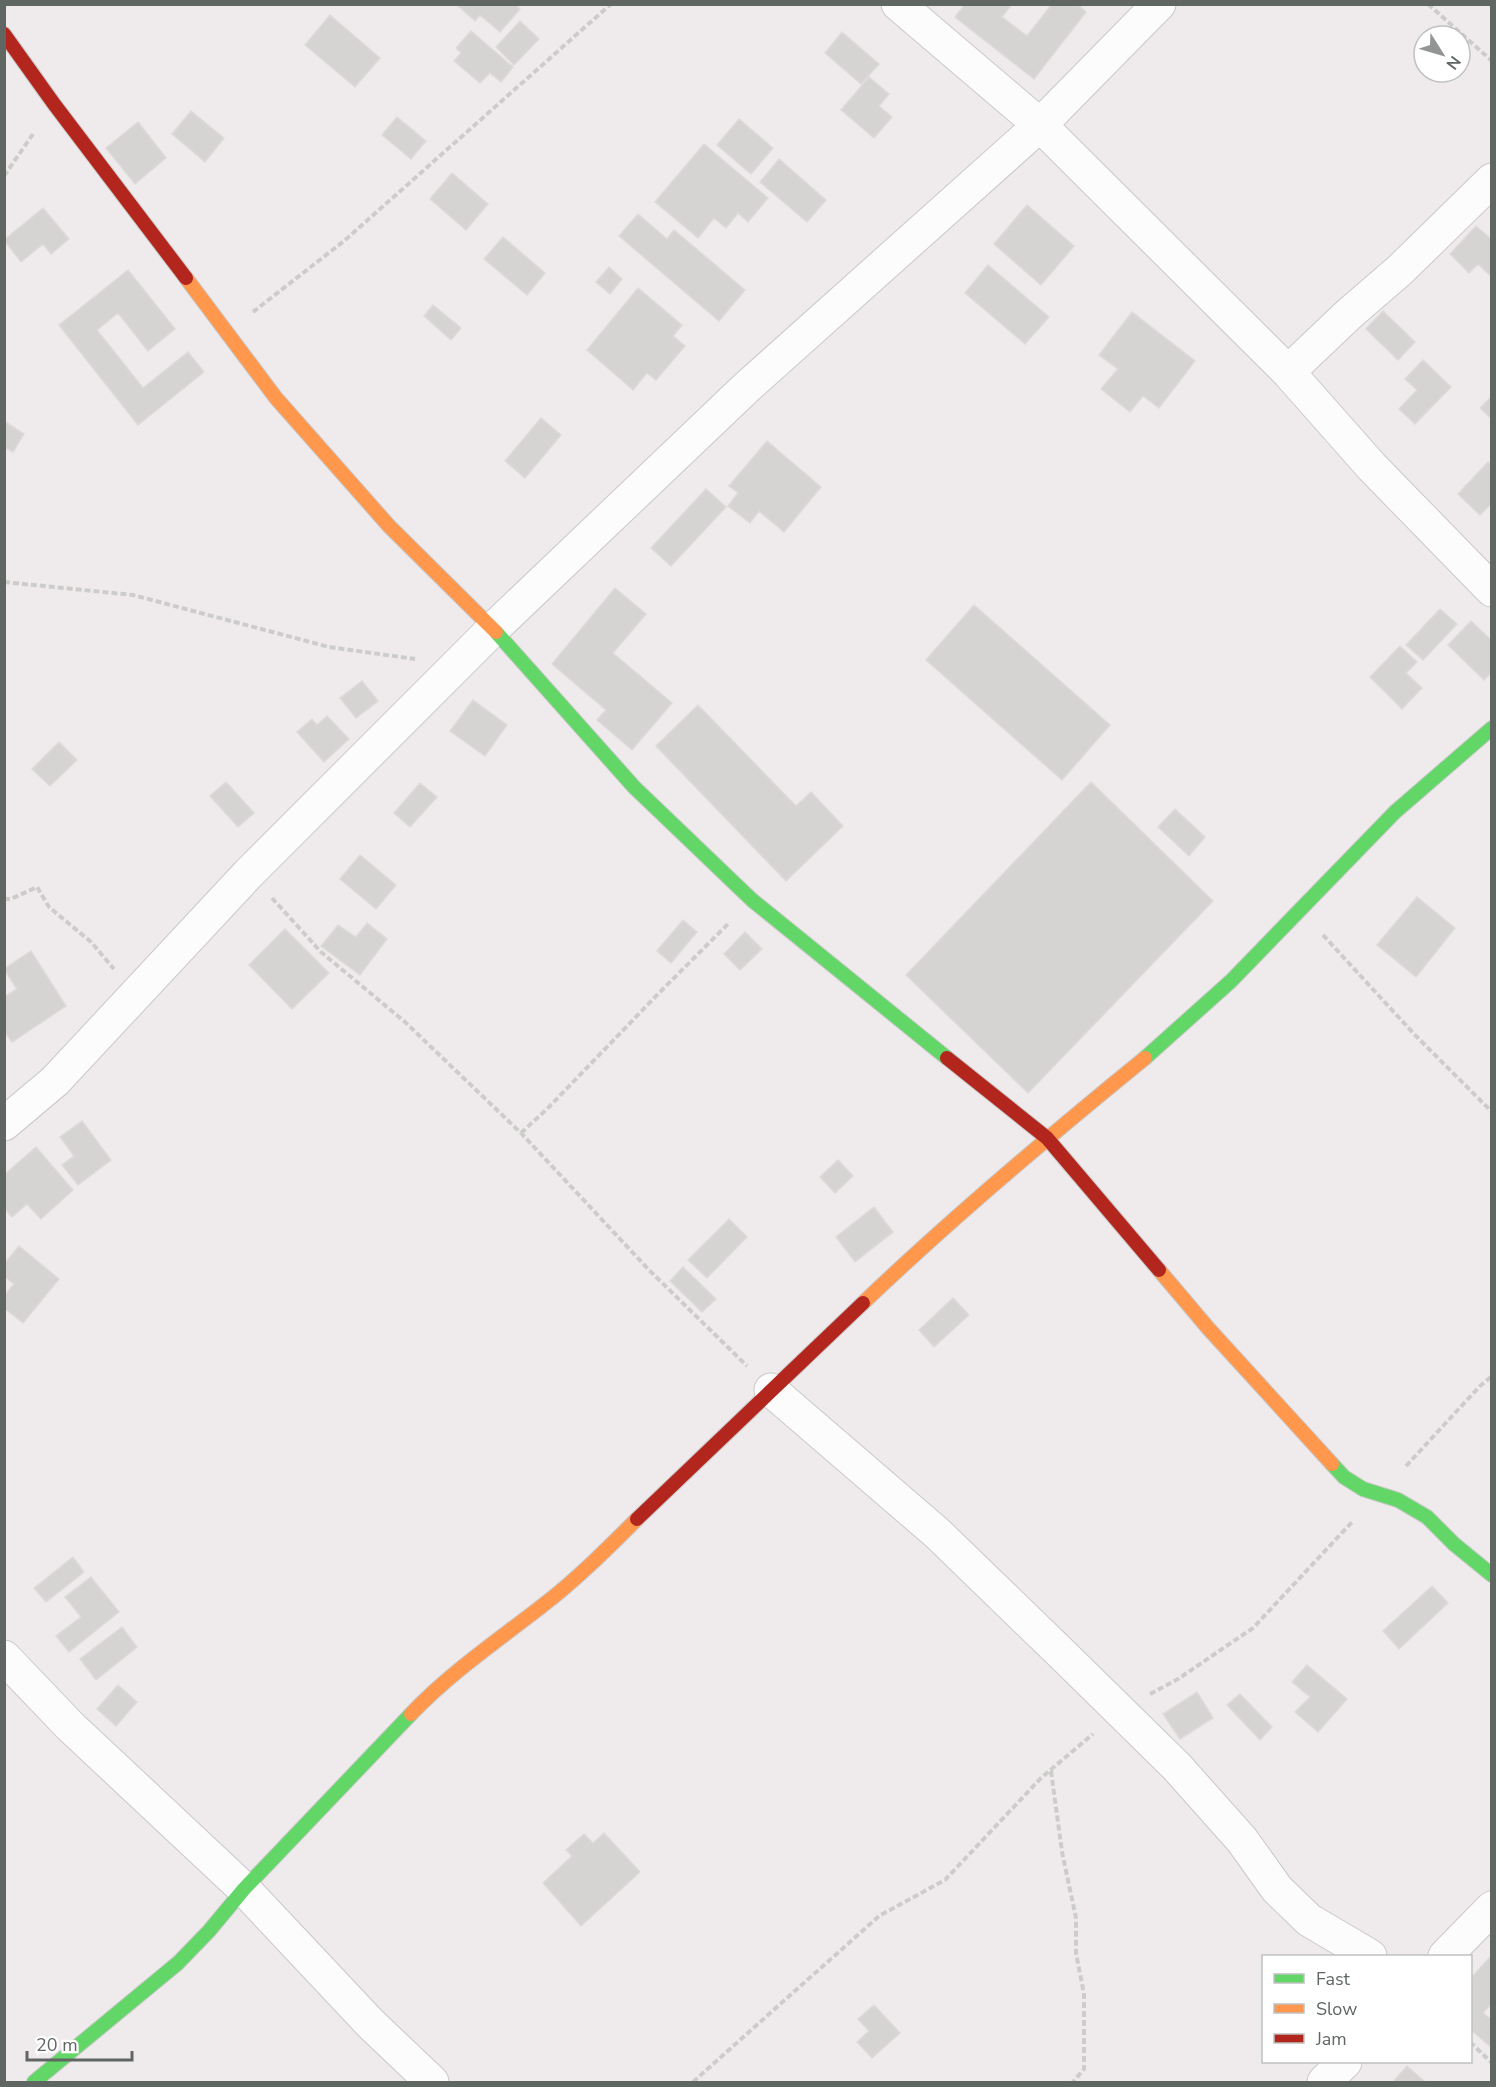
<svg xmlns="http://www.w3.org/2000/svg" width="1496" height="2087" viewBox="0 0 1496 2087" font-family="'Nunito Sans',sans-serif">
  <rect width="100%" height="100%" fill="#efeaec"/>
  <!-- building -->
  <path fill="#d6d3d3" stroke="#dedadb" stroke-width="1.5" d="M456,4h59l5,5 -20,23 -20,-17 -5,6z
    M965,4h47l-10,13 25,19 25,-32h25l9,8 -52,67 -79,-62z
    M330,15l50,43 -25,29 -50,-42z
    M520,21l19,18 -25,26 -18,-18z
    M471,31l42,36 -12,15 -11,-9 -10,10 -26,-22 7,-8 -5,-5z
    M842,32l37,32 -18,20 -36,-31z
    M869,77l20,17 -10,12 13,11 -18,21 -33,-28z
    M191,111l33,27 -19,24 -33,-28z
    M397,117l29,24 -15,18 -29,-24z
    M739,119l34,29 -22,26 -34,-29z
    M138,122l28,36 -31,26 -29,-36z
    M704,144l64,54 -20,24 -10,-9 -12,15 -12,-10 -16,20 -43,-36z
    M779,159l47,41 -19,22 -47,-40z
    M452,173l36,31 -22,26 -36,-31z
    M1027,205l47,41 -33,39 -47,-41z
    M43,208l26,31 -18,15 -8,-10 -22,18 -17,-22z
    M638,214l29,25 7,-9 71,60 -26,31 -100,-85z
    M1476,226l16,14v37l-14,-13 -9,9 -19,-19z
    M503,237l42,36 -18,22 -43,-36z
    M988,265l61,52 -24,27 -60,-51z
    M609,267l13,12 -12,15 -14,-12z
    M128,270l47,59 -27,22 -30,-38 -21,17 46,58 45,-36 16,20 -66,53 -79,-100z
    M638,288l44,37 -9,11 12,10 -29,34 -9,-7 -14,17 -46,-40z
    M433,305l28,23 -10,12 -27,-24z
    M1383,311l32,31 -17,18 -32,-31z
    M1132,312l63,49 -36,47 -16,-12 -13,16 -29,-23 17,-20 -19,-14z
    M1423,360l28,27 -36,37 -16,-15 18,-19 -12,-11z
    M1492,396v23l-12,-11z
    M541,418l20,17 -36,43 -20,-17z
    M4,421l20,13 -11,18 -9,-5z
    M767,441l54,46 -37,45 -25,-21 -9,12 -22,-17 10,-13 -9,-7z
    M1488,462l4,4v37l-12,12 -22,-21z
    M706,489l20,18 -55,59 -20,-18z
    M615,588l31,26 -33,39 59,50 -40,47 -35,-30 9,-10 -54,-46z
    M974,605l136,120 -48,55 -136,-120z
    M1440,609l17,15 -34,36 -17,-15z
    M1471,621l21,20v31l-8,8 -36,-35z
    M1400,646l17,16 -11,11 16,15 -20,21 -32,-32z
    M362,681l16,20 -22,17 -16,-20z
    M473,700l34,25 -22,31 -35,-25z
    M698,705l98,101 15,-14 32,34 -57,55 -130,-135z
    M327,716l22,23 -25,23 -27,-30 15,-13 5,6z
    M59,742l18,18 -27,26 -18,-17z
    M226,782l28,31 -16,14 -28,-31z
    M1091,782l122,119 -185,192 -122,-118z
    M420,783l17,14 -27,30 -16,-14z
    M1175,809l30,28 -16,19 -31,-29z
    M360,855l36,30 -20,24 -36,-30z
    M1417,897l38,31 -39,49 -39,-32z
    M683,920l14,12 -26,31 -14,-12z
    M367,923l20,16 -27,36 -39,-29 17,-21 18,12z
    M285,929l44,44 -37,36 -43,-44z
    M745,932l17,17 -22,21 -16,-16z
    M31,951l35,55 -54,36 -8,-11v-34l13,-8 -13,-20z
    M82,1121l29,39 -33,25 -16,-20 12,-9 -14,-19z
    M36,1147l37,43 -32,29 -14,-15 -15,13 -8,-9v-33z
    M838,1160l15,16 -18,17 -15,-16z
    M874,1207l19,25 -38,30 -19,-25z
    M729,1219l18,18 -40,41 -19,-18z
    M19,1246l40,33 -36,44 -19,-15v-12l10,-12 -10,-8v-12z
    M683,1267l33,32 -14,13 -32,-31z
    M953,1298l16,17 -35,32 -15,-17z
    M73,1557l11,15 -38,30 -12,-14z
    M91,1577l28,35 -50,40 -13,-16 25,-19 -16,-20z
    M1432,1586l16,17 -49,46 -16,-18z
    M122,1627l15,20 -41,33 -16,-21z
    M1307,1665l40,34 -29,33 -23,-20 15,-15 -18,-15z
    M118,1685l19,17 -21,24 -19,-17z
    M1197,1692l16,26 -33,21 -17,-25z
    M1240,1694l32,33 -12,13 -33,-35z
    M604,1833l36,39 -59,54 -38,-43 29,-27 -6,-6 18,-16 9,9z
    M1492,1955v48l-9,10 9,7v28l-22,-19v-50z
    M874,2005l26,28 -28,25 -15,-16 12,-11 -11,-12z
    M1407,2066l18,16h-32z"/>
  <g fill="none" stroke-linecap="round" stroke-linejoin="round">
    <defs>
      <path id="street" d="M898,4l142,121 248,247 84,95 120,123
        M1288,372l61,-58 51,-44 92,-90
        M4,1124l51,-43 194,-208 244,-244 254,-242 293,-262 119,-121
        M771,1390l166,143 126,122 114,112 65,73 35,49 32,31 61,36
        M4,1657l66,69 174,163 126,134 62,59
        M1445,1956l47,-48
        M1324,2082l21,-20"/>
      <path id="fast" d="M496,632l138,155 118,113 195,158
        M1145,1058l86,-77 164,-169 97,-84
        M1332,1464l12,13 19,12 35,11 29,17 27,27 38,31
        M34,2082l144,-119 31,-32 35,-42 167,-175"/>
      <path id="slow" d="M186,278l90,120 113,128 107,106
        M1159,1270l49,58 124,136
        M863,1303c90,-86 185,-166 282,-245
        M411,1714c39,-41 86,-73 131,-108 34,-26 65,-57 95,-87"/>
      <path id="jam" d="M4,34l50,70 132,174
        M947,1058l100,80 112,132
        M637,1519l226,-216"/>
    </defs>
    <!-- street casing -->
    <use href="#street" stroke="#cac8c9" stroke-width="35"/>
    <!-- fast casing -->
    <use href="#fast" stroke="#c9c9c9" stroke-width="16"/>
    <!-- slow casing -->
    <use href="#slow" stroke="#c9c9c9" stroke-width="16"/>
    <!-- jam casing -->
    <use href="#jam" stroke="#c9c9c9" stroke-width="16"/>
    <!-- path -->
    <path stroke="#cccdca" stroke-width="4" stroke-dasharray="6 3" stroke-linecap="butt" d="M1428,4l64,57
      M4,176l29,-42
      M253,312l91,-71 267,-237
      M4,582l129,13 196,52 86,12
      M272,898l49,54 84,70 116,111 128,137 98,96
      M4,899h7l26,-12 12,20 42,35 23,27
      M1323,935l92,100 77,77
      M521,1133l26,-24 113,-117 68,-68
      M1406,1466l74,-80 12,-10
      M1150,1694l28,-15 75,-51 100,-107
      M1051,1771l11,81 14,66v35l8,41v75l-11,13
      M1470,2042l22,21
      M693,2082l186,-166 66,-36 96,-102 52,-44"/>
    <!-- street -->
    <use href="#street" stroke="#fdfcfc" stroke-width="33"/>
    <!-- fast -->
    <use href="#fast" stroke="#63d668" stroke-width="14"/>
    <!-- slow -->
    <use href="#slow" stroke="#ff974d" stroke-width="14"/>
    <!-- jam -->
    <use href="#jam" stroke="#b3261e" stroke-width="14"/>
  </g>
  <!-- border -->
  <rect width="1496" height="2087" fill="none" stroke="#606763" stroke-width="12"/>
  <!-- legend -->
  <rect x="1262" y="1955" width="210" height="108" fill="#ffffff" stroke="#bfc2c1" stroke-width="1.5"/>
  <rect x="1274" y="1974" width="30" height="9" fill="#63d668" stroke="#bfc2c1" stroke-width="1.5"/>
  <text x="1316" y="1985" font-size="18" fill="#606763">Fast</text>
  <rect x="1274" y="2004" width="30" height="9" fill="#ff974d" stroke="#bfc2c1" stroke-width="1.5"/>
  <text x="1316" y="2015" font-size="18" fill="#606763">Slow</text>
  <rect x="1274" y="2034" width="30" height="9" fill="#b3261e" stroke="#bfc2c1" stroke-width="1.5"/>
  <text x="1316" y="2045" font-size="18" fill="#606763">Jam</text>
  <!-- north arrow -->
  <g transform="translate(1442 54) rotate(127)"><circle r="28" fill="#ffffff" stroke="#bfc2c1" stroke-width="1.5"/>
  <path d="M0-4.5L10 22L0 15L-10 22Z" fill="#929593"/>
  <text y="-9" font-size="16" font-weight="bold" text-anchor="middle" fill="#606763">N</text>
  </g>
  <!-- scale -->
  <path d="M27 2051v9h105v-9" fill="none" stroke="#606763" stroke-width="3"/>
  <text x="36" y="2051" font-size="18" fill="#606763" stroke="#ffffff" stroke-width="4.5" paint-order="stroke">20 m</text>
</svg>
